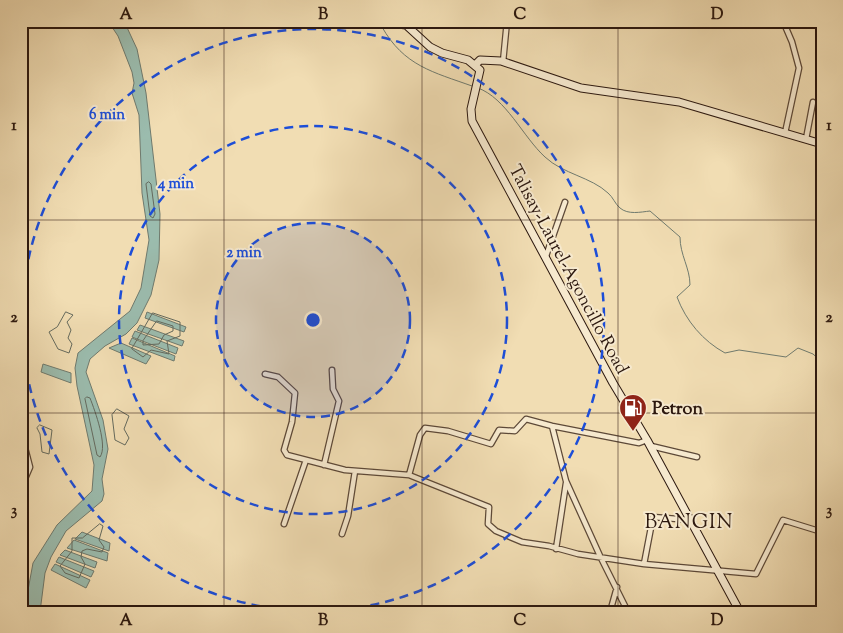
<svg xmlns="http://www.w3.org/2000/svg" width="843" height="633" viewBox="0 0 843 633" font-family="'Sorts Mill Goudy',serif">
  <rect width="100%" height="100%" fill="#f1ddb3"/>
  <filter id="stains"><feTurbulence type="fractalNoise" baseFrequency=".004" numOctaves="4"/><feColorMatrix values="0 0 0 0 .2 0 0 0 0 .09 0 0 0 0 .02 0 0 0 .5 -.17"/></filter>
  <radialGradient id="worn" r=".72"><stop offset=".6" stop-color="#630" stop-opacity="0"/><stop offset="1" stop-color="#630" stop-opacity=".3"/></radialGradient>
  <!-- water -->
  <path fill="#9bbcae" stroke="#6f7a6e" d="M108,21h16l13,28 9,44 14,121 -1,46 -8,35 -14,28 -11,11 -21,12 -15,13 -4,13 17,48 5,29 -6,30 2,15 -2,7 -36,30 -15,26 -6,16 -5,39h-16l9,-49 24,-38 35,-34 2,-26 -17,-79 -2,-18 3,-15 52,-42 11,-23 8,-48 -7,-47 -3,-78 -7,-22 2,-10 -2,-11 -14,-36z
    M147,312l39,15 -2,5 -39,-14z
    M140,325l44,16 -2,5 -45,-16z
    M135,331l43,17 -2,6 -44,-17z
    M132,338l43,18 -1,5 -45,-17z
    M121,343l30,13 -5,8 -37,-16z
    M43,364l28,9v10l-30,-11z
    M82,532l28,11 -1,8 -34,-12z
    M74,540l34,13 -1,8 -40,-13z
    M65,550l32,12 -2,6 -35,-13z
    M59,557l35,14 -3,6 -35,-15z
    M55,564l35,16 -4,8 -35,-18z"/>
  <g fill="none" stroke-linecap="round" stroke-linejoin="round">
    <!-- shore -->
    <path stroke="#646a5e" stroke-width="1" d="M149,182l2,2 4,30 -2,4 -3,-2 -4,-32z
      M66,312l7,3 -6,7 4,8 -3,8 4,6 -3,9 -11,-4 -9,-17 8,-5z
      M153,313l27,9v14l-13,5 2,13 -18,-4 -8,7 -11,-8z
      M157,321l16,5v5l-9,4 -5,9 -16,1v-4z
      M87,397l3,1c5,13 18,48 10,59l-3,-2 -12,-56z
      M117,409l12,7 -5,13 5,9 -4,7 -10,-5 -3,-25z
      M40,425l12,5 -3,24 -7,-2 -2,-18 -3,-6z
      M100,524l3,2 -4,14 5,7 -2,5 -15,-3 -5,2 -1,6 4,7 -6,14 -14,-5 -5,-7 12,-15v-13h10z"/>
    <!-- stream -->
    <path stroke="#6f7a6e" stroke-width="1" d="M382,27c22,39 51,45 90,59
      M478,88c28,10 45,49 67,69 18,17 46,20 63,36 5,4 7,11 12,15 8,7 21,4 30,3l30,26c0,18 10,31 10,48l-13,12c9,24 26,44 48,56l14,-3 47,7 12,-9 15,6 9,8"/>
    <defs>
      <path id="street" d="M783,21l9,21 7,26 -14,65
        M503,62l4,-41
        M806,139l7,-37
        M546,256l19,-54
        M265,374l13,3 17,16 -3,29 -8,28 3,5 58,15 64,5
        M552,426l14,55 34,75 28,56
        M21,432l9,35 -9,21
        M647,440l-8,3 -87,-17 -26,-7 -11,12 -16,-1 -8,14 -43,-13 -23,-3 -5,7 -11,40 80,32 -1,17 8,7 26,11 27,4 29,8 66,10 9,-47 37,3
        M651,446l46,11
        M324,465l15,-64 -6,-12 -1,-19
        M284,524l22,-64
        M342,534l6,-18 7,-45
        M556,549l10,-66
        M644,564l112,10 27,-54 39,12
        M610,612l7,-25"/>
      <path id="secondary" d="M373,21l33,4 24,22 12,6 26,7 12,10 -9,39 1,12 141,262 34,57 93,172
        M476,64l4,-4 21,1 80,27 98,14 143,42"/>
    </defs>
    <!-- street casing -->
    <use href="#street" stroke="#5d4938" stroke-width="7"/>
    <!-- secondary casing -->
    <use href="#secondary" stroke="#2c180f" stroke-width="9"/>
    <!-- street -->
    <use href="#street" stroke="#f6e9ce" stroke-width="4.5"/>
    <!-- secondary -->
    <use href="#secondary" stroke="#f6e9ce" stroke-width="7"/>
  </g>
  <!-- grid -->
  <path fill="none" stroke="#2c180f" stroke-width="1" stroke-opacity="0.55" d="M224,21v591M422,21v591M618,21v591M21,220h801M21,413h801"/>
  <!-- distance rings -->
  <circle cx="313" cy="320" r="97" fill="#1d4ed8" fill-opacity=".12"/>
  <g fill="none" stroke="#1d4ed8" stroke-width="2.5" stroke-dasharray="9 6">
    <circle cx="313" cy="320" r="97"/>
    <circle cx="313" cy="320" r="194"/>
    <circle cx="313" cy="320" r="291"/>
  </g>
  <!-- icons -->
  <defs>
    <symbol id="fuel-pin" viewBox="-11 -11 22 30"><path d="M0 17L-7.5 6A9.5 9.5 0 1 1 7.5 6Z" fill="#8f2418" stroke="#f6e9ce"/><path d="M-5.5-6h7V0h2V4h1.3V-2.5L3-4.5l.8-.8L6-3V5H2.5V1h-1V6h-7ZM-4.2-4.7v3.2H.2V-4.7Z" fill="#fff"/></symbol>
  </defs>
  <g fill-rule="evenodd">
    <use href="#fuel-pin" x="617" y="392" width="32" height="43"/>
  </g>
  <g text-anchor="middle" stroke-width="4" stroke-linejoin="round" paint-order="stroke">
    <!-- street labels -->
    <g font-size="18" fill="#2c180f" stroke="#f6e9ce">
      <text transform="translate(569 269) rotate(62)" y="6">Talisay-Laurel-Agoncillo Road</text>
    </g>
    <!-- poi labels -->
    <g font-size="18" font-weight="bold" fill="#2c180f" stroke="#f6e9ce" text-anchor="start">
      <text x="652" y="414">Petron</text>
    </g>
    <!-- quarter labels -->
    <g font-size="20" letter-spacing="1" fill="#2c180f" stroke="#f6e9ce">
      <text x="689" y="528">BANGIN</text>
    </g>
  </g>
  <circle cx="313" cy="320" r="8" fill="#1d4ed8" stroke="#f6e9ce" stroke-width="2.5"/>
  <g font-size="15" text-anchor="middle" font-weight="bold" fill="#1d4ed8" stroke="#f6e9ce" stroke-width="4" stroke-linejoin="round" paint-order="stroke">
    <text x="107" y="119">6 min</text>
    <text x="176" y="188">4 min</text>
    <text x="244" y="257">2 min</text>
  </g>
  <!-- margin -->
  <rect width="843" height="633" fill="none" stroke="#f1ddb3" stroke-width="55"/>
  <rect x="28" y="28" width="788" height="578" fill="none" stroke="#2c180f" stroke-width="2"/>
  <g font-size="16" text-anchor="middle" font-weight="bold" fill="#2c180f">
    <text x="126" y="19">A</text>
    <text x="323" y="19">B</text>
    <text x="520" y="19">C</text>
    <text x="717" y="19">D</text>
    <text x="14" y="130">1</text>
    <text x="829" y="130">1</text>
    <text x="14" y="322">2</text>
    <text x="829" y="322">2</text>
    <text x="14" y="515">3</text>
    <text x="829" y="515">3</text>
    <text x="126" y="625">A</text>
    <text x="323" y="625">B</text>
    <text x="520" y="625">C</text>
    <text x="717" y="625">D</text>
  </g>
  <rect width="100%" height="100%" filter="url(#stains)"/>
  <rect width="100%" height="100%" fill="url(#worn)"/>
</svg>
